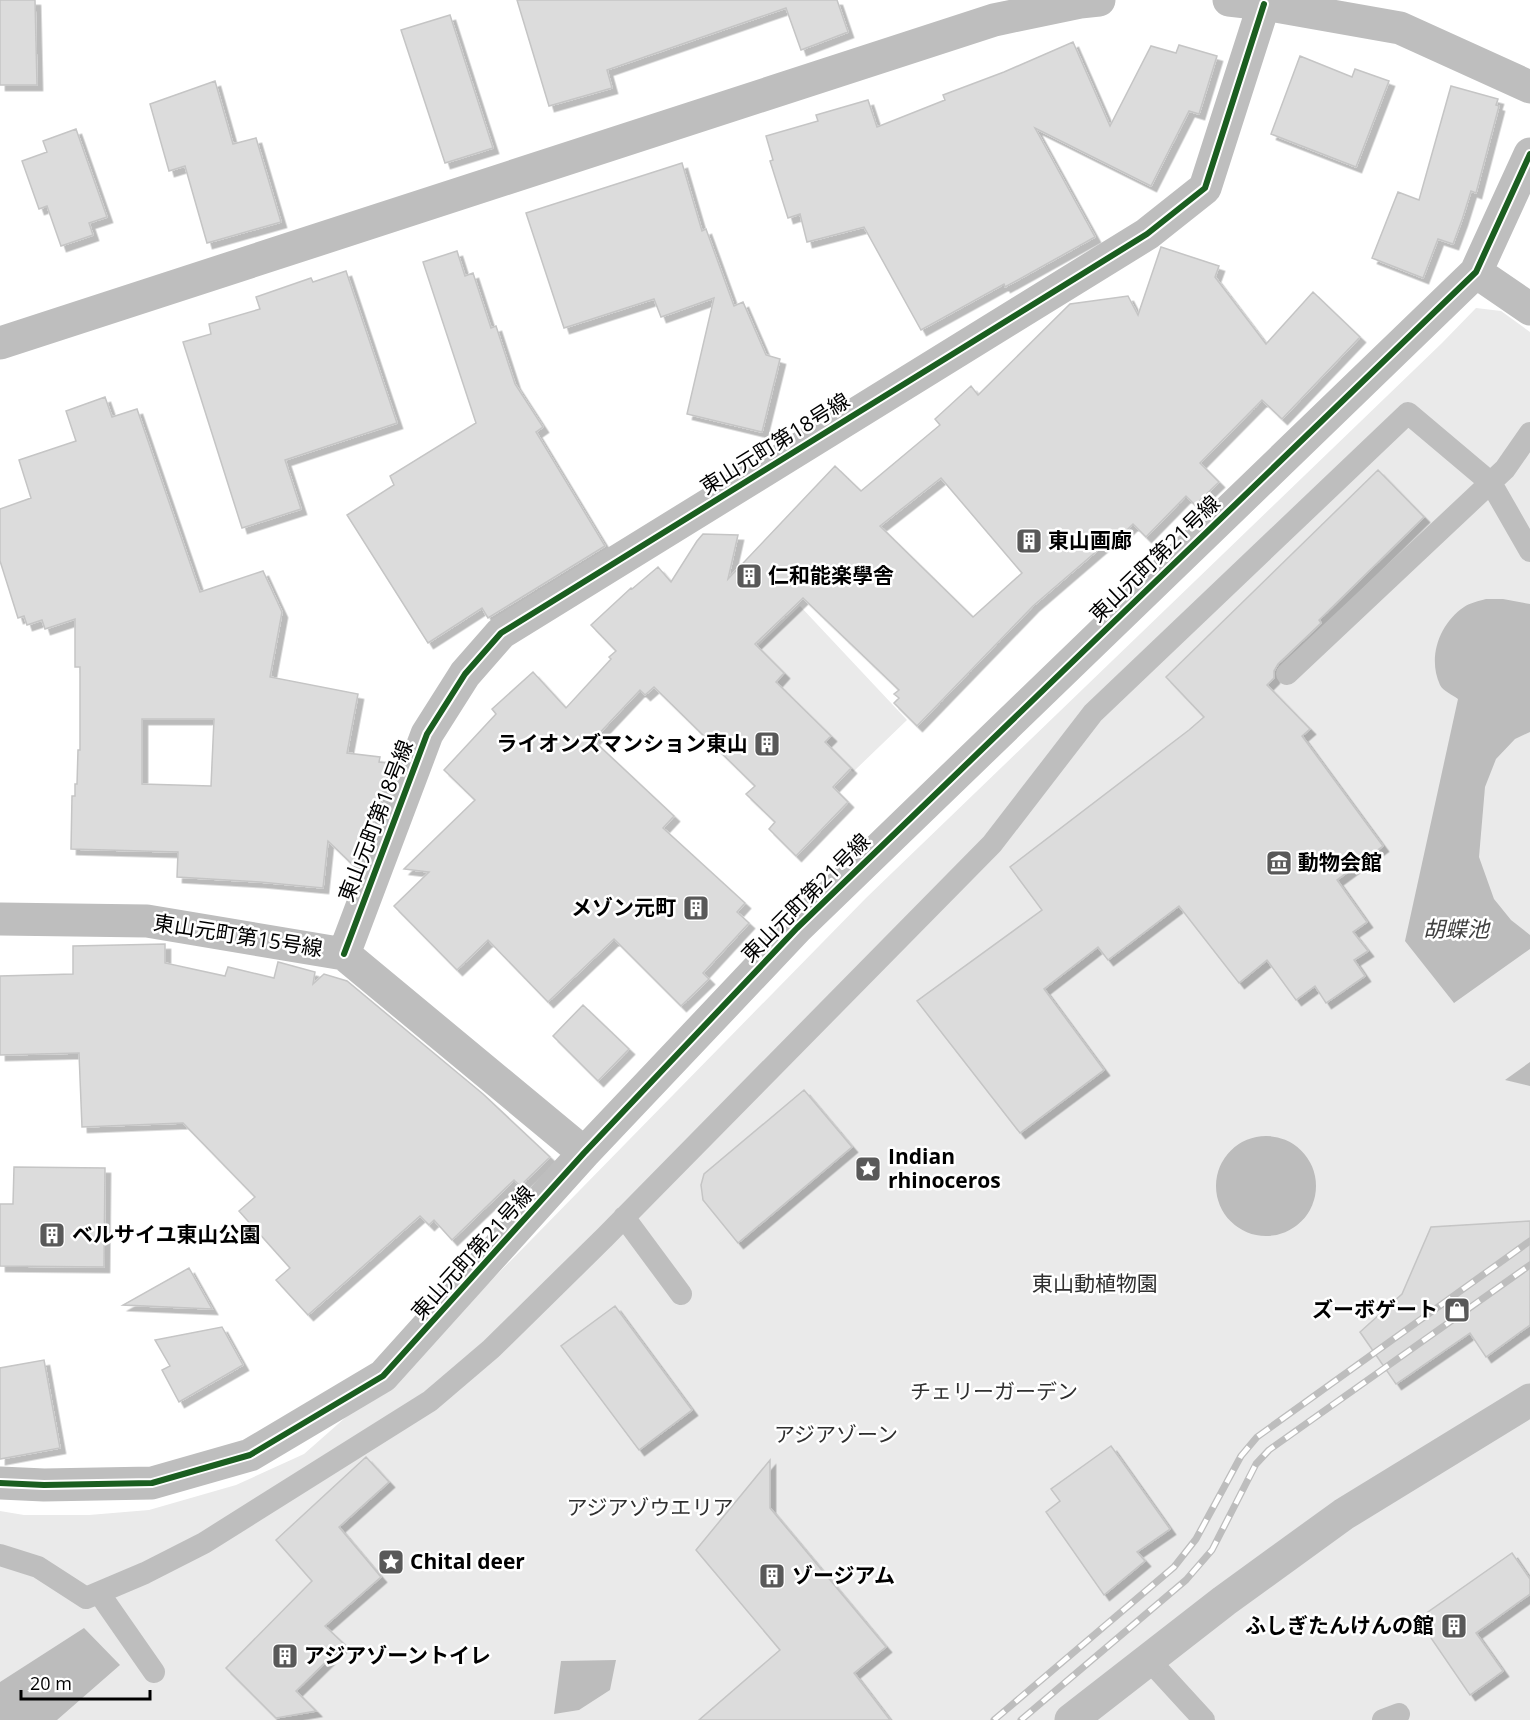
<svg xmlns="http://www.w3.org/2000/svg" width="1530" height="1720" viewBox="0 0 1530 1720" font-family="'Open Sans','Noto Sans JP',sans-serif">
  <defs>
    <filter id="shadow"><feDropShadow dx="5.5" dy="5.5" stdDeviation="0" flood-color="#0004"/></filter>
  </defs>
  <rect width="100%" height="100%" fill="#fff"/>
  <!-- green -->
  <path fill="#eaeaea" d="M1476,308l25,3 29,21v1388h-1530v-209l24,4h65l60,-5 87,-25 68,-31 126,-111 436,-445 576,-555z
    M800,606l107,114 -54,52 -108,-113z"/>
  <!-- water -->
  <path fill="#bcbcbc" d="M1486,599h17l27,5v128l-15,7 -19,20 -11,28 -6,70 15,42 17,21 19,15v14l-76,54 -49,-62 53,-242c-5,-4 -15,-8 -18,-14 -13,-28 0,-62 24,-78 6,-4 15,-6 22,-8z
    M1530,1062v24l-25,-6z
    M1216 1186a50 50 0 1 1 100 0a50 50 0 1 1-100 0Z
    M84,1628l36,37 -63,55h-57v-38z
    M616,1660l-6,30 -31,20 -25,4 7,-53z"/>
  <!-- building -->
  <path fill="#dcdcdc" stroke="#c5c5c5" stroke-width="1.5" fill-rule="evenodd" filter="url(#shadow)" d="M0,0h35l2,85h-37z
    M517,0h320l11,32 -47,18 -15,-42 -179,62 5,18 -63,18z
    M450,15l43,133 -48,15 -44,-133z
    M1073,42l37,84 41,-80 25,7 3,-8 38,11 -18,58 -10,-3 -38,75 -116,-58 60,109 -90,50 -1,-3 -83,46 -57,-103 -57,15 -7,-28 -12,4 -18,-57 3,-1 -7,-24 52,-15 -2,-6 52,-15 9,27 68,-27 -2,-5 61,-23z
    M1300,56l52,21 3,-8 34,12 -33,86 -85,-33z
    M215,81l18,63 23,-6 25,84 -74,21 -22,-77 -16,5 -19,-67z
    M1451,86l47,13 -2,6 3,1 -23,87 -5,-2 -9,29 -9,24 -15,-5 -15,39 -51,-20 26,-66 21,8z
    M76,129l31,88 -18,6 4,12 -32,11 -14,-40 -8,3 -17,-48 25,-9 -4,-11z
    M682,163l20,68 4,-2 28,77 9,-4 23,53 14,4 -18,73 -75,-18 27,-116 -53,19 -7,-18 -90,29 -38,-115z
    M1161,247l58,19 -4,11 51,67 47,-52 47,45 -78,82 -20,-19 -62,63 19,19 -24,23 -9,-9 -40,41 -13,-13 -11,11 -3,-3 -86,74 -116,120 -23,-23 5,-5 -5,-4 5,-4 -96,-92 -48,46 29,29 -8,9 55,54 -6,6 26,26 -18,19 15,15 -52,54 -27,-27 6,-7 -29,-28 9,-8 -101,-99 -9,8 -5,-5 -47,50 81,76 -11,12 82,75 -8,9 12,11 -46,50 6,6 -28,27 -67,-67 -66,63 -60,-62 -31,30 -63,-64 35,-34 -25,-3 71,-69 -31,-30 52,-56 -4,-5 41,-37 33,36 45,-49 -2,-2 7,-6 -25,-26 40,-37 1,1 26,-22 13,15 26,-41 6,-7 35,1 -10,44 107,-113 26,25 79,-66 -5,-6 36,-33 7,9 92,-91 58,-8 10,19zM941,478l81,95 -49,44 -93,-91z
    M457,251l8,25 8,-3 18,55 5,-2 19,58 28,43 -7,5 69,114 -117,72 -6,-10 -54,35 -81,-128 47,-30 -4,-9 86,-53 -53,-161z
    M346,271l51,152 -112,37 16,49 -59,19 -59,-186 28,-8 -2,-10 51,-15 -4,-12 55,-19 2,4z
    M105,397l7,20 25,-8 63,183 63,-21 19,41 -12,65 88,17 -11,59 33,4 -1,5 8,1 -5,37 -24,64 -7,-1 -23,-22 -5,47 -63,-6 -83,-5 1,-25 -107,-3 1,-53h3v-12h2l1,-34h2v-83h-5v-48l-30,10 -3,-9 -15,5 -3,-9 -6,2 -18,-57v-52l31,-11 -12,-38 57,-19 -10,-30zM142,719h72l-3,67 -69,-2z
    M1378,470l46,47 -105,103 2,3 -43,41 -4,7v7l-7,7 43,44 -8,7 81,110 -46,34 30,42 -14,10 15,19 -14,9 11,16 -39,27 -11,-17 -19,14 -29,-40 -28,23 -60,-77 -71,54 -10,-13 -54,42 60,81 -84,63 -103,-132 125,-91 -32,-43 179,-137 15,-13 -38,-40z
    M165,944v19l60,13 3,-9 46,11 4,-16 37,10 -2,12 11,-10 23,7 136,113 67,63 -30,29 -6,-6 -62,60 -18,-20 -5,5 -9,-9 -112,99 -32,-35 14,-12 -51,-57 16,-14 -72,-74 -101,4 -3,-74 -79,2v-79l73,-2v-28z
    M583,1005l46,44 -31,32 -45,-45z
    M804,1090l48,57 -114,96 -35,-43 -2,-15 3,-11z
    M14,1167l91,1 -1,99 -104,-1v-62h13z
    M1530,1221v104l-44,32 -16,-24 -74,51 -36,-52 42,-38 29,-67z
    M189,1268l23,41 -89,-4z
    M615,1306l77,104 -53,40 -78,-104z
    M222,1327l21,38 -64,37 -17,-32 8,-4 -15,-26z
    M44,1360l16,88 -60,11v-91z
    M1111,1446l59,83 -33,23 8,9 -41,34 -58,-83 14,-11 -9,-12z
    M366,1457l23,25 -50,45 42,50 -56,49 19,18 -48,47 20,20 -40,7 -50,-50 86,-87 -36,-41z
    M770,1460v48l116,139 -32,26 36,47h-191l81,-70 -84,-100z
    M1512,1553l18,26v15l-54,39 27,38 -33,24 -52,-76z"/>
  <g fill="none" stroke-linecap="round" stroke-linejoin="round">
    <!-- service -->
    <path stroke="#bebebe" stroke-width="22" d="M1287,674l218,-205 25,-36
      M624,1217l57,77
      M0,1555l38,12 48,31 59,-25 59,-30 226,-142 61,-52 114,-112 387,-393 101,-131 315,-300 83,70 39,68
      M99,1593l55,79
      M1149,1660l55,60
      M1383,1720l16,-6"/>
    <!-- minor -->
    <path stroke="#bebebe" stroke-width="33" d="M1229,0l35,4 136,24 130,59
      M1476,272l54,37
      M0,343l994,-323 86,-18 19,-2
      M0,919l147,2 197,33 240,199
      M344,954l83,-220 38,-60 36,-41 646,-399 58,-46 59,-184
      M0,1483l44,2 108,-2 98,-28 133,-79 201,-223 213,-225 679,-656 54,-118
      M1071,1720l153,-119 120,-87 186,-114"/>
    <defs>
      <path id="rail" d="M994,1720l180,-153 22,-28 45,-83 16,-19 273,-196
        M1021,1720l165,-140 26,-30 44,-86 13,-14 261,-185"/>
    </defs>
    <!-- rail casing -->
    <use href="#rail" stroke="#bdbdbd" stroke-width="7"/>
    <!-- rail -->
    <use href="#rail" stroke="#fff" stroke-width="4.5" stroke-dasharray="14" stroke-linecap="butt"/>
    <defs>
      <path id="cycleway" d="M344,954l83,-220 38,-60 36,-41 646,-399 58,-46 59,-184
        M0,1483l44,2 108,-2 98,-28 133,-79 201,-223 213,-225 679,-656 54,-118"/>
    </defs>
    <!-- cycleway casing -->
    <use href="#cycleway" stroke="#fff" stroke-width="10"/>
    <!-- cycleway -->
    <use href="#cycleway" stroke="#1b5e20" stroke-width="6"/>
  </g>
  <!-- icons -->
  <defs>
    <symbol id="building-square" viewBox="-11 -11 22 22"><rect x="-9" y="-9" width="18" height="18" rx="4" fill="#595959" stroke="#fff"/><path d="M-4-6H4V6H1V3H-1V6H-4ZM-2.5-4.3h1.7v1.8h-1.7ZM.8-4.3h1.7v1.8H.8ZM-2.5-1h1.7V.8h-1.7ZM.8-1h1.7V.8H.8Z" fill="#fff"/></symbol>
    <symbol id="museum-square" viewBox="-11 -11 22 22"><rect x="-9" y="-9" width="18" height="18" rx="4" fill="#595959" stroke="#fff"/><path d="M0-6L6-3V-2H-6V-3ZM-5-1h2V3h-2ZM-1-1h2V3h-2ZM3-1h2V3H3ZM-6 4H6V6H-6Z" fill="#fff"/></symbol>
    <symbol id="sight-square" viewBox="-11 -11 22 22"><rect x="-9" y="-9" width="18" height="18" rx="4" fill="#595959" stroke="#fff"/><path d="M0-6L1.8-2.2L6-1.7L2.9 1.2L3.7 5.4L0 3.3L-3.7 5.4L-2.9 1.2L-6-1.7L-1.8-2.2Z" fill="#fff"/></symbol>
    <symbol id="shop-square" viewBox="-11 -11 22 22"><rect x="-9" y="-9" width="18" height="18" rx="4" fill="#595959" stroke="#fff"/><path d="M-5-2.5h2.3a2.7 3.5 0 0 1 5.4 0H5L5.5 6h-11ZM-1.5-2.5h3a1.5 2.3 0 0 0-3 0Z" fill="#fff"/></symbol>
  </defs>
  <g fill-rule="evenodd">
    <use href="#building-square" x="1014" y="526" width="30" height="30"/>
    <use href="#building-square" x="734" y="561" width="30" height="30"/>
    <use href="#building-square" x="752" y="729" width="30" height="30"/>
    <use href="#museum-square" x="1264" y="848" width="30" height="30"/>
    <use href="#building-square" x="681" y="893" width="30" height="30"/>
    <use href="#sight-square" x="853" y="1154" width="30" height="30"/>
    <use href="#building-square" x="37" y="1220" width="30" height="30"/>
    <use href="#shop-square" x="1442" y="1295" width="30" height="30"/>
    <use href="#sight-square" x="376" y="1547" width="30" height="30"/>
    <use href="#building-square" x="757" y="1561" width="30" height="30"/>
    <use href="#building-square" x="1439" y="1611" width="30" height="30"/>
    <use href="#building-square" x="270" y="1641" width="30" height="30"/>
  </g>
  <g text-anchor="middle" stroke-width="5" stroke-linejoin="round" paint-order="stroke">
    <!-- street labels -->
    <g font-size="21" fill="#000" stroke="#fff">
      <text transform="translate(775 444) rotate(-32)" y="7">東山元町第18号線</text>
      <text transform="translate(1155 559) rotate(-44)" y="7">東山元町第21号線</text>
      <text transform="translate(376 821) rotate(-69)" y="7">東山元町第18号線</text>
      <text transform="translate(806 898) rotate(-45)" y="7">東山元町第21号線</text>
      <text transform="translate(238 936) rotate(9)" y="7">東山元町第15号線</text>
      <text transform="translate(473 1253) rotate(-48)" y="7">東山元町第21号線</text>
    </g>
    <!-- poi labels -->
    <g font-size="21" font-weight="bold" fill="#000" stroke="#fff" text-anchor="start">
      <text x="1048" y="548">東山画廊</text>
      <text x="768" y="583">仁和能楽學舎</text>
      <text x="748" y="751" text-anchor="end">ライオンズマンション東山</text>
      <text x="1298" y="870">動物会館</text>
      <text x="676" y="915" text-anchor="end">メゾン元町</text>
      <text x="888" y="1164">Indian<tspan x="888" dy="24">rhinoceros</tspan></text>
      <text x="72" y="1242">ベルサイユ東山公園</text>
      <text x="1438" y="1317" text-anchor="end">ズーボゲート</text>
      <text x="410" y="1569">Chital deer</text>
      <text x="792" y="1583">ゾージアム</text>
      <text x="1434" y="1633" text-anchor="end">ふしぎたんけんの館</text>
      <text x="304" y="1663">アジアゾーントイレ</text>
    </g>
    <!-- park labels -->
    <g font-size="21" fill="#2f2f2f" stroke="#fff">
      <text x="1095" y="1291">東山動植物園</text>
      <text x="994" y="1399">チェリーガーデン</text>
      <text x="836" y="1442">アジアゾーン</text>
      <text x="650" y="1515">アジアゾウエリア</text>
    </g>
    <!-- water labels -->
    <g font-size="22" font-style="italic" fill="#404040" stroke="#fff">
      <text x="1456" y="937">胡蝶池</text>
    </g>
  </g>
  <!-- scale -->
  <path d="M21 1690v9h129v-9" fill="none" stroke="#000000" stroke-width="3"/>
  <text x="30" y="1690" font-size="18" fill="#000000" stroke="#ffffff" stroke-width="4.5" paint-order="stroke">20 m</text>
</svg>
